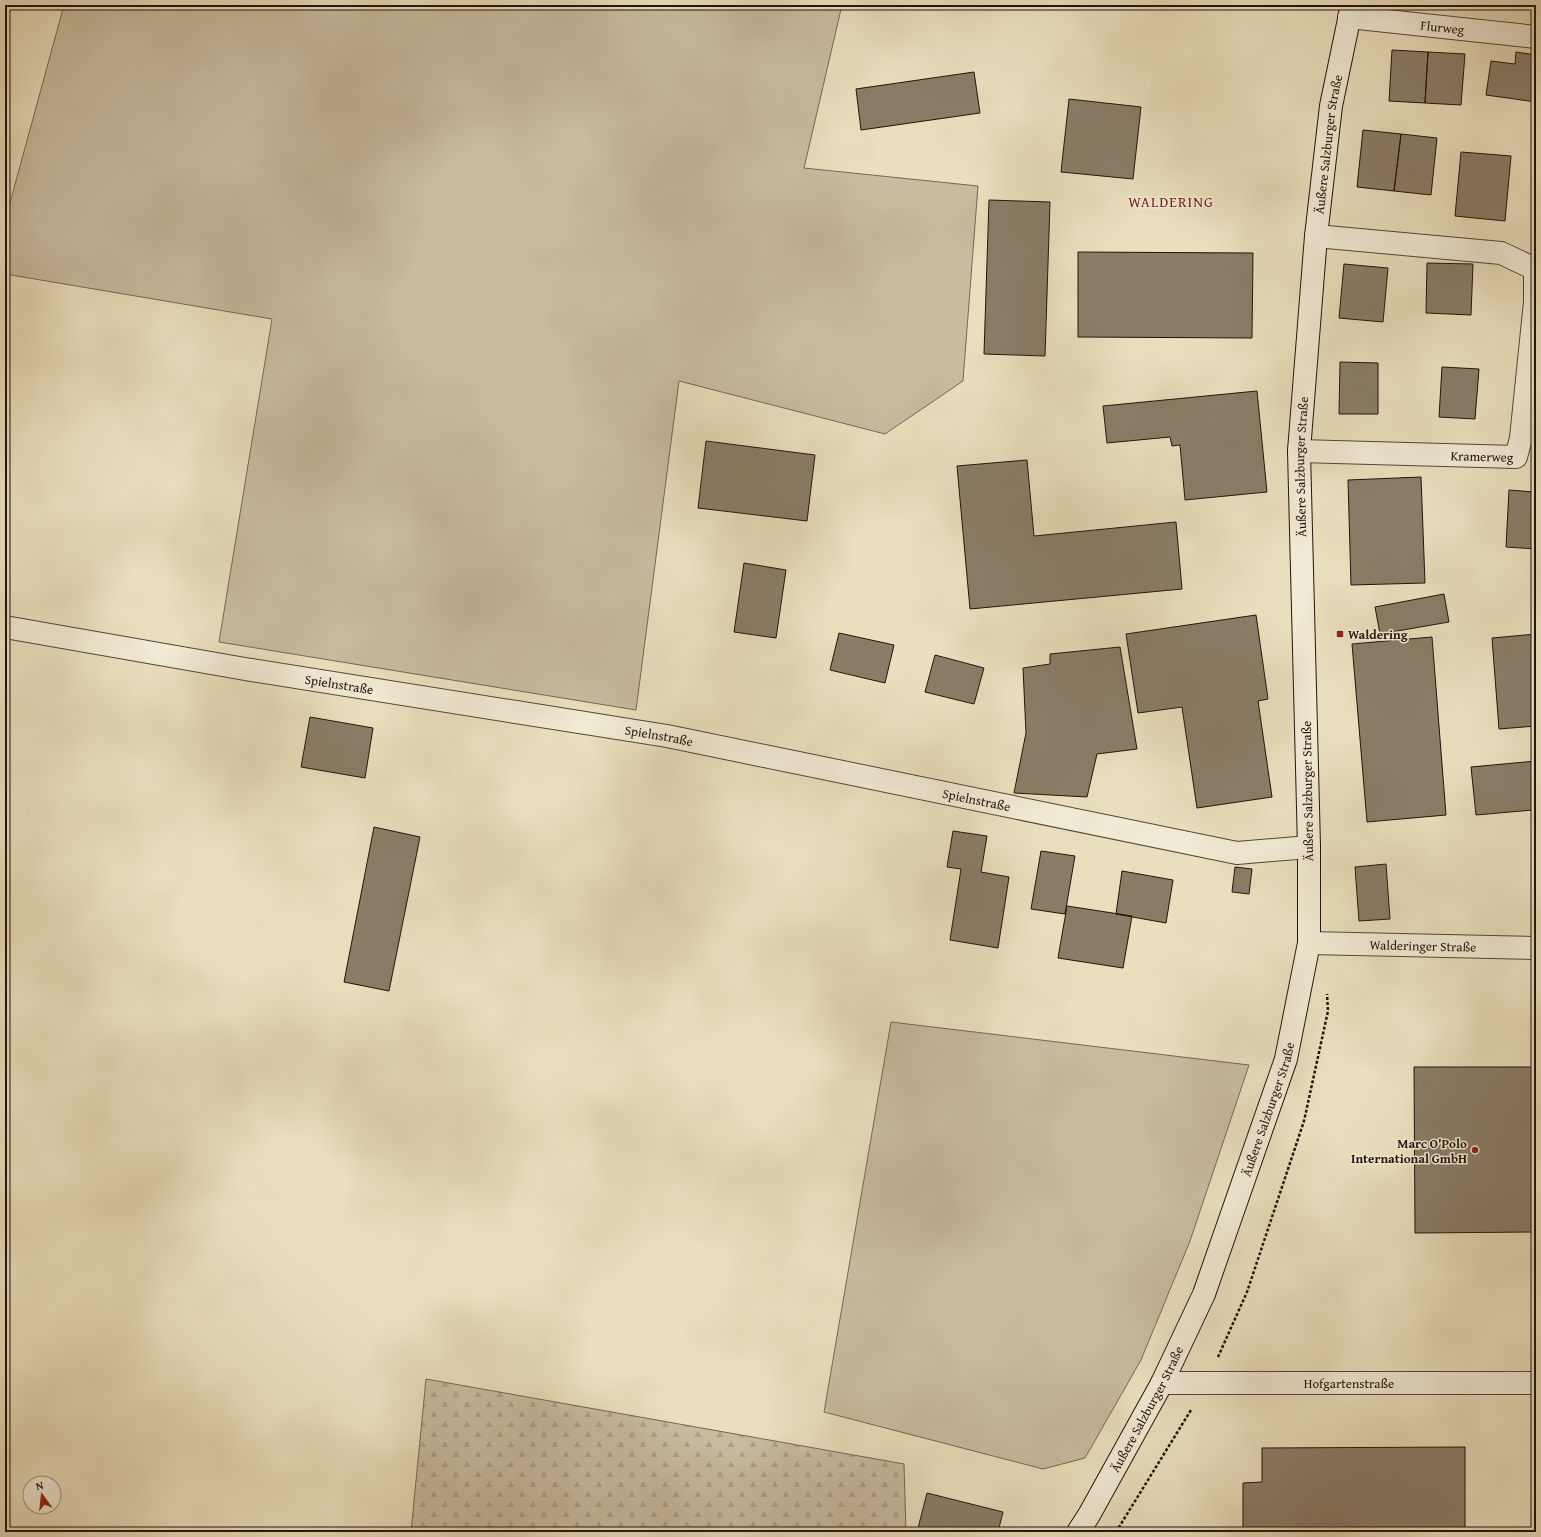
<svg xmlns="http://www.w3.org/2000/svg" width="1541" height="1537" viewBox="0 0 1541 1537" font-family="'Gentium Book Plus',serif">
  <defs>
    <pattern id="forest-firs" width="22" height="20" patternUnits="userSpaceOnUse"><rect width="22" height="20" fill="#c8bc9f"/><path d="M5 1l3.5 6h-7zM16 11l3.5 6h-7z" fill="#aca188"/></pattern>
  </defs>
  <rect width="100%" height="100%" fill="#eadfbd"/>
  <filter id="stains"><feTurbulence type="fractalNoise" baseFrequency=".005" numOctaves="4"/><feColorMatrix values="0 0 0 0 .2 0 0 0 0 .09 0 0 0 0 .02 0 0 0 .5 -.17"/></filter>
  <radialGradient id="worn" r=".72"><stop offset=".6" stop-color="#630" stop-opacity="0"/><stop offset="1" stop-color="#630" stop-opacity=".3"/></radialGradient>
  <!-- green -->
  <path fill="#c8bc9f" stroke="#746855" d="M64,5h778l-38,163 174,18 -15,195 -78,53 -206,-53 -43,329 -417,-68 53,-323 -267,-45v-53z
    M891,1022l358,43 -59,176 -49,119 -56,98 -42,11 -219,-57z"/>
  <!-- forest -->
  <path fill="url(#forest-firs)" stroke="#746855" d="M426,1379l478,85 2,68h-495z"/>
  <!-- building -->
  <path fill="#8a7d68" stroke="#21130b" d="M1392,50l36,2 -3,51 -36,-2z
    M1428,52l37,2 -4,51 -36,-2z
    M1516,52l20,3v47l-50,-7 5,-34 24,3z
    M974,72l6,41 -119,17 -5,-41z
    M1069,99l72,8 -8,72 -72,-7z
    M1363,130l38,4 -7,57 -37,-4z
    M1401,134l36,4 -6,57 -37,-4z
    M1461,152l50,4 -6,65 -50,-5z
    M989,200l61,2 -5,154 -61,-2z
    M1078,252l175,1 -1,85 -174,-1z
    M1427,263l46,1 -2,51 -45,-2z
    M1344,264l44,4 -5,54 -44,-4z
    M1340,362l38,1v51h-39z
    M1442,367l37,2 -4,50 -36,-2z
    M1257,391l10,101 -82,8 -5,-55 -8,1 -2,-9 -63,6 -4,-37z
    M706,441l109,14 -8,66 -109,-13z
    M1027,460l7,76 142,-14 6,67 -212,20 -13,-143z
    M1535,471l1,78 -30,-2 3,-57 25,2z
    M1421,477l4,106 -74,2 -3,-105z
    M744,563l42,7 -10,68 -42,-6z
    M1444,594l5,28 -69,12 -5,-27z
    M1256,615l12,84 -10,2 14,96 -75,11 -15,-101 -44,6 -12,-79z
    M839,633l55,12 -9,38 -55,-13z
    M1536,634v92l-37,3 -7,-91z
    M1432,637l14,178 -79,7 -15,-178z
    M1120,647l17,102 -40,5 -10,43 -73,-4 12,-60 -3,-65 27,-4v-10z
    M935,655l49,13 -10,36 -49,-12z
    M310,717l63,11 -8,50 -64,-11z
    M1536,761v58h-2l-1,-9 -57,5 -5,-48z
    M374,827l46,10 -31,154 -45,-9z
    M953,831l34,5 -6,36 28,5 -11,71 -48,-8 11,-71 -14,-2z
    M1041,851l34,5 -10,58 -34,-5z
    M1386,864l4,55 -31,2 -4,-54z
    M1235,867l17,2 -3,25 -17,-2z
    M1122,871l51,9 -7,43 -50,-9z
    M1067,906l65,10 -9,52 -65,-10z
    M1414,1067h122v165l-121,1z
    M1465,1447v85h-222v-49l19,-1v-34z
    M927,1493l76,19 -5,20h-81z"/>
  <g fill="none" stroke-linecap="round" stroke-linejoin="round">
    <defs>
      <g id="minor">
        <path id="s1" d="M1349,17l187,20"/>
        <path id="s2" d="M1299,451l217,6 5,-19 14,-136v-33l-34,-16 -185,-17"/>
        <path id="s3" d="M5,627l240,42 422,67 570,117 72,-6"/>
        <path id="s4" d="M1309,943l227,5"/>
        <path id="s5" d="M1162,1383h374"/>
      </g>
      <g id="secondary">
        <path id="s6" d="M1078,1532l11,-17 73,-132 42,-89 82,-235 23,-116v-96l-10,-396 17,-215 15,-130 21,-101"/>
      </g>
    </defs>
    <!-- minor casing -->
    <use href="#minor" stroke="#534638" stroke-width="24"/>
    <!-- secondary casing -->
    <use href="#secondary" stroke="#21130b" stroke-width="24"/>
    <!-- path -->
    <path stroke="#21130b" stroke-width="2.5" stroke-dasharray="3 2" stroke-linecap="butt" d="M1218,1357l29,-65 57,-171 24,-110 -1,-17
      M1116,1532l75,-122"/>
    <!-- minor -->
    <use href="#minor" stroke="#f1ead4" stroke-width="22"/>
    <!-- secondary -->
    <use href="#secondary" stroke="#f1ead4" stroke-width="22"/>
  </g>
  <!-- markers -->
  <g fill="#8f2418" stroke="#f1ead4" stroke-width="1.5">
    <rect x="1336" y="630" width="8" height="8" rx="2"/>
    <circle cx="1475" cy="1150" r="4"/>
  </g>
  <g text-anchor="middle" stroke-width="3" stroke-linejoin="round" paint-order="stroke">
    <!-- street labels -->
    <g font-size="13" fill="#21130b" stroke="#f1ead4">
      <text dy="5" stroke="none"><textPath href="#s1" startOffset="94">Flurweg</textPath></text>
      <text dy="5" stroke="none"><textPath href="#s6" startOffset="1437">Äußere Salzburger Straße</textPath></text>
      <text dy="5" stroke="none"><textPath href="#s2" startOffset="183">Kramerweg</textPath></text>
      <text dy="5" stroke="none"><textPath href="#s6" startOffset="1113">Äußere Salzburger Straße</textPath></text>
      <text dy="5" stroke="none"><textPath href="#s3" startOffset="339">Spielnstraße</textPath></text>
      <text dy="5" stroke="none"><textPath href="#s3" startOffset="663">Spielnstraße</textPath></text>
      <text transform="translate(1307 791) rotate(-91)" y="5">Äußere Salzburger Straße</text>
      <text dy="5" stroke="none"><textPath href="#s3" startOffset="987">Spielnstraße</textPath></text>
      <text dy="5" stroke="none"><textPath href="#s4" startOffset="114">Walderinger Straße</textPath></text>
      <text dy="5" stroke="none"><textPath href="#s6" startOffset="465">Äußere Salzburger Straße</textPath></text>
      <text dy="5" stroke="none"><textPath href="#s5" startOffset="187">Hofgartenstraße</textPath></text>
      <text dy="5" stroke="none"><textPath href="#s6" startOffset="141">Äußere Salzburger Straße</textPath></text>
    </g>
    <!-- poi labels -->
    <g font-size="13" font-weight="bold" fill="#21130b" stroke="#f1ead4" text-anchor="start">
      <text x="1348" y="639">Waldering</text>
      <text x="1467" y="1148" text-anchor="end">Marc O'Polo<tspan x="1467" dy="15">International GmbH</tspan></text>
    </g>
    <!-- quarter labels -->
    <g font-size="15" letter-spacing="1" fill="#7a1f14" stroke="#f1ead4">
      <text x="1171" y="207">WALDERING</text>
    </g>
  </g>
  <!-- margin -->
  <rect width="1541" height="1537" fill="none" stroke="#eadfbd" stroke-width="20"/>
  <rect x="6" y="6" width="1529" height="1525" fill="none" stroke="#21130b" stroke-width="2"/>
  <rect x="10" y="10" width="1521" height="1517" fill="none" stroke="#21130b"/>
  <!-- north arrow -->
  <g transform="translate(42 1495) rotate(345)"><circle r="19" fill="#f1ead4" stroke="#9e9484"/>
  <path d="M0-3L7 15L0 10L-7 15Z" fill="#8f2418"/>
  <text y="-6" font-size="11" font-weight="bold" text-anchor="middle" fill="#21130b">N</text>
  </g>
  <rect width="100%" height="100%" filter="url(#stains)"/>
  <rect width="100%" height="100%" fill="url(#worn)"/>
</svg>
